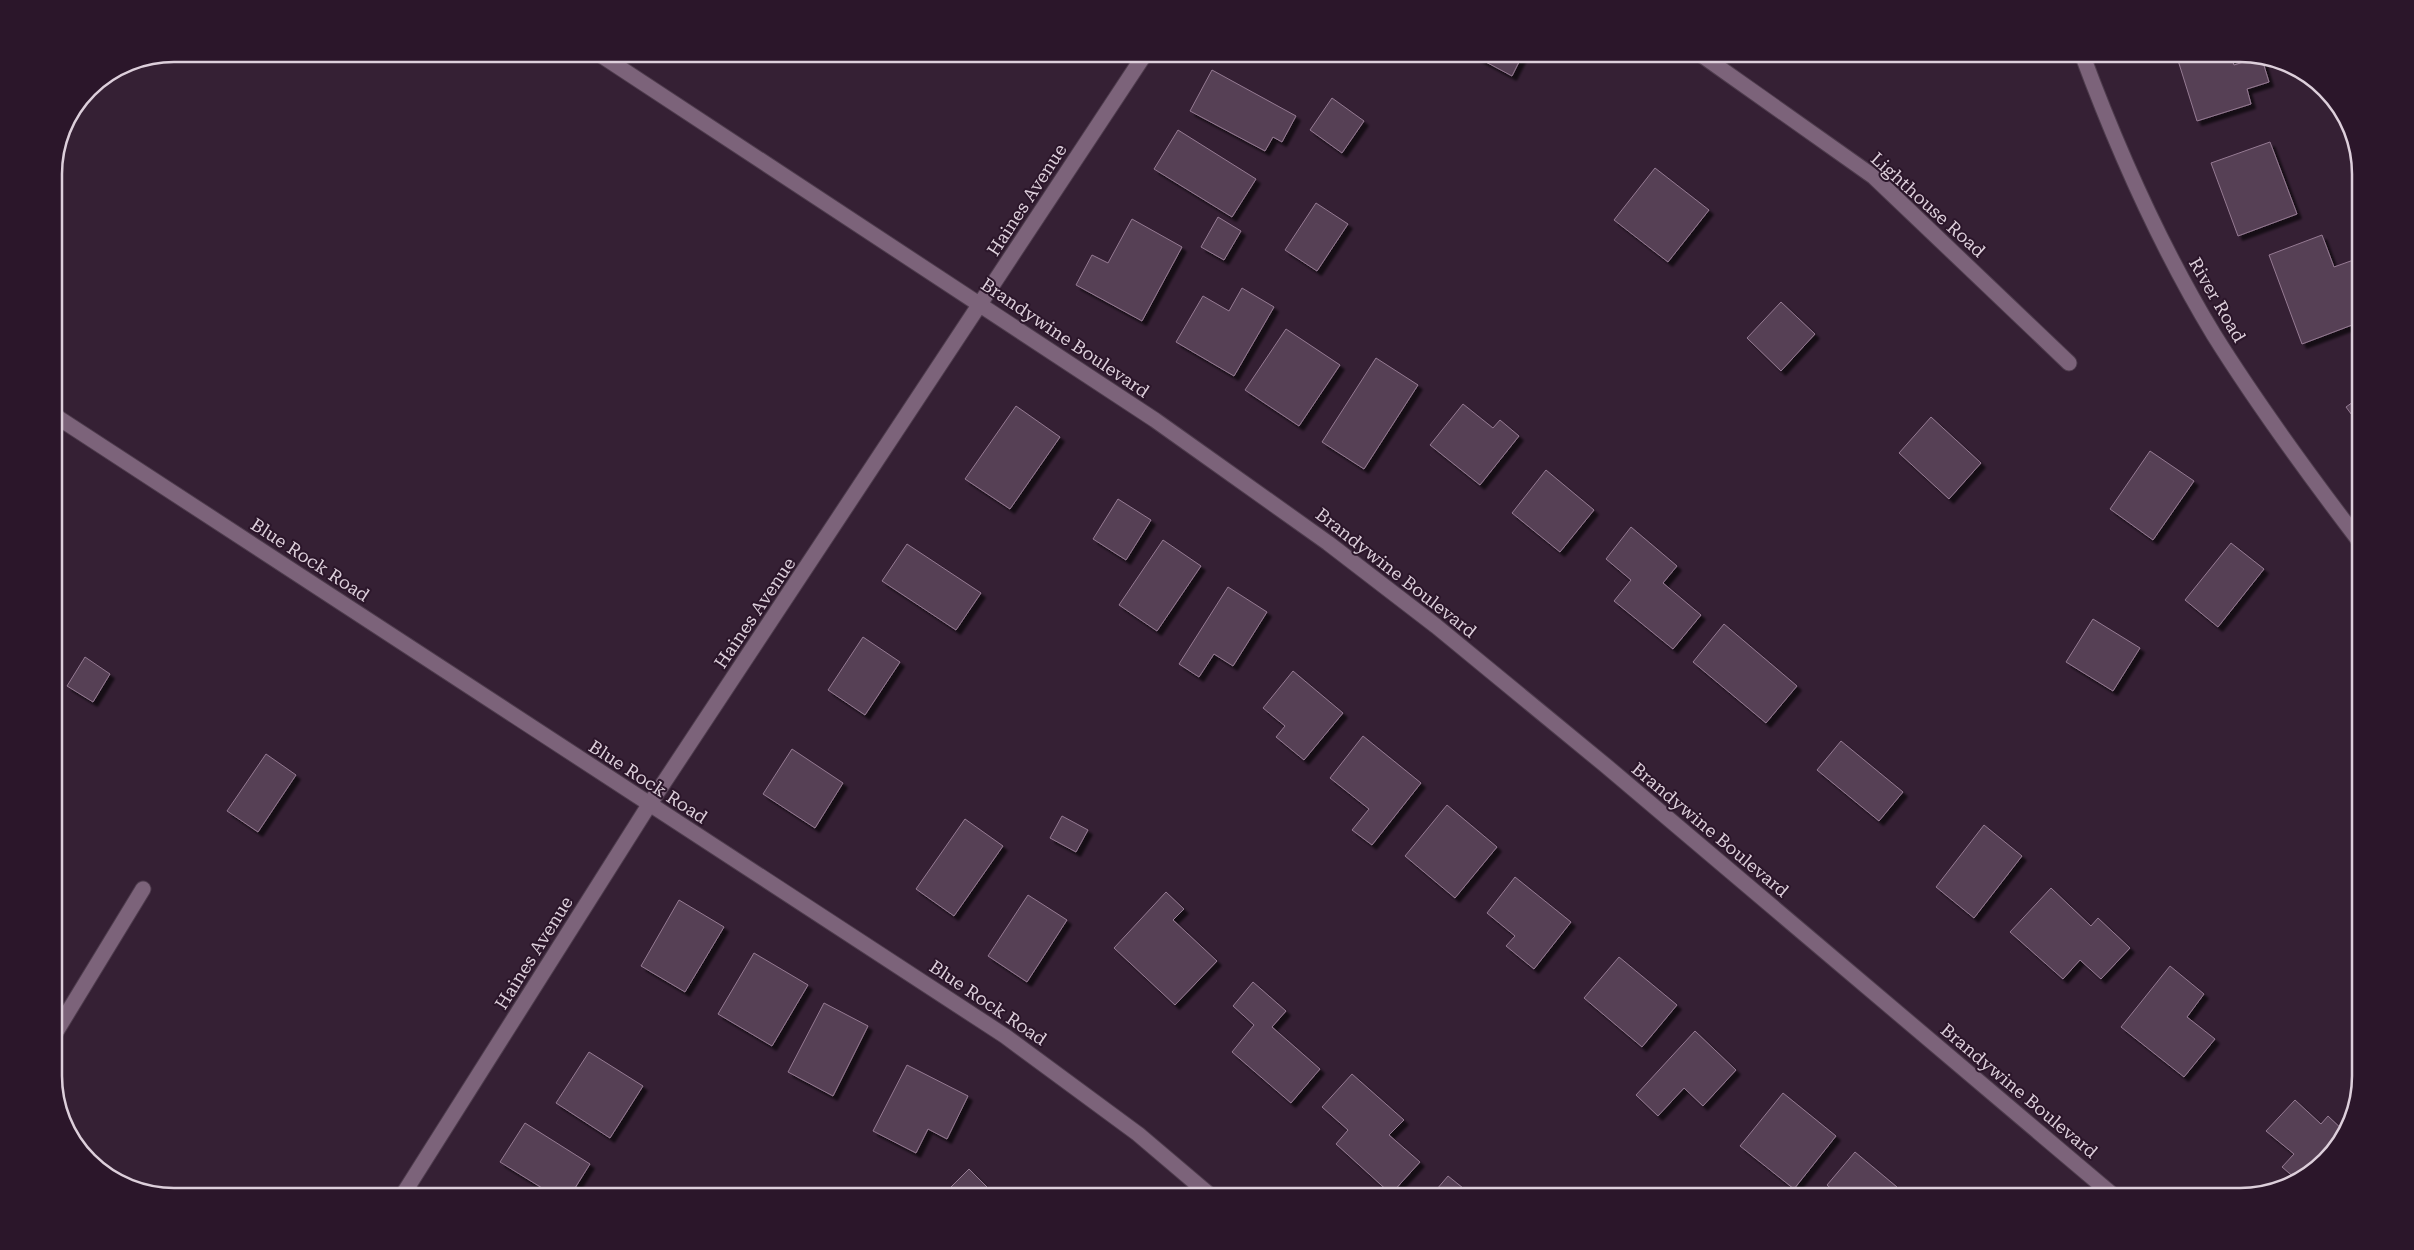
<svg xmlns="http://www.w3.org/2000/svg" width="2414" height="1250" viewBox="0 0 2414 1250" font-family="'Roboto Serif',serif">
  <defs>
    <filter id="shadow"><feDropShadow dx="4.5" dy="4.5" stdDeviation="1" flood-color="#0009"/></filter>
  </defs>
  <rect width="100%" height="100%" fill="#352034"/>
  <!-- building -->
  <path fill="#574055" stroke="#957b93" filter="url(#shadow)" d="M1471,54h52l-11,22z
    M2176,54h54l4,11 23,-7 5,1 7,23 -22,7 4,15 -54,17z
    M1212,70l84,46 -14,26 -9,-5 -8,14 -75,-40z
    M1332,98l32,23 -22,32 -32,-23z
    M1178,130l78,49 -24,38 -78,-48z
    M2270,142l27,72 -59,22 -27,-73z
    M1655,168l54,42 -41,52 -54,-42z
    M1316,203l32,21 -31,47 -32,-21z
    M1218,217l23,14 -17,29 -23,-13z
    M1132,219l50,28 -40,74 -66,-36 16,-30 16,8z
    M2322,235l12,32 25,-9 1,64 -58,22 -33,-89z
    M1242,288l32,19 -40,69 -58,-34 27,-46 26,15z
    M1781,302l34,32 -34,37 -34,-33z
    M1286,329l54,36 -41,61 -54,-36z
    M1376,358l42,27 -54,84 -42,-27z
    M2360,397v29l-14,-19z
    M1463,404l30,24 7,-8 19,16 -39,49 -50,-40z
    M1016,406l44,31 -50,72 -45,-30z
    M1931,417l50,46 -32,36 -50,-46z
    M2150,451l44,30 -41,59 -43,-31z
    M1546,470l48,40 -34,42 -48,-39z
    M1118,499l33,21 -25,40 -33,-21z
    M1631,527l46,39 -14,17 38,32 -28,34 -59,-48 17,-21 -25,-21z
    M1163,540l38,26 -44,65 -38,-26z
    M2231,543l33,26 -46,58 -33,-27z
    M907,544l74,49 -25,37 -74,-49z
    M1228,587l39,25 -34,54 -19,-12 -15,23 -20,-13z
    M2093,619l47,29 -27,43 -47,-29z
    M1724,624l73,62 -31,37 -73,-61z
    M863,637l37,25 -35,53 -37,-25z
    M85,657l25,17 -17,28 -26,-16z
    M1293,671l50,42 -39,47 -28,-23 9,-11 -22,-18z
    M1363,736l58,47 -49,62 -20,-15 17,-21 -39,-31z
    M1841,741l62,51 -24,29 -62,-51z
    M792,749l51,34 -28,45 -52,-34z
    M266,754l30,21 -38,57 -31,-21z
    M1447,805l50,42 -42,51 -50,-42z
    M1062,816l26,14 -12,22 -26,-14z
    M965,819l38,27 -49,70 -38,-27z
    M1984,825l38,31 -48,62 -38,-31z
    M1515,877l56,45 -37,47 -28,-23 9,-10 -28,-23z
    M2051,888l40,38 7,-8 32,30 -29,31 -21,-19 -17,19 -53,-47z
    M1166,892l18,17 -11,11 44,41 -42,44 -61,-57z
    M1028,895l39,25 -40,62 -39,-26z
    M679,900l45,27 -39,65 -44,-26z
    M754,953l54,32 -36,61 -54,-32z
    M1619,957l58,48 -35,42 -58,-49z
    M2170,966l34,28 -17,23 28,22 -31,38 -63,-50z
    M1253,982l33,29 -14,16 48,42 -29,34 -59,-51 22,-27 -21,-19z
    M824,1003l44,23 -35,70 -45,-24z
    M1695,1031l41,39 -33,36 -19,-18 -26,28 -22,-21z
    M589,1052l54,34 -33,52 -54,-35z
    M907,1065l61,31 -21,43 -19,-10 -12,24 -43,-22z
    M1352,1074l52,46 -15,15 31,27 -29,32 -55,-50 12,-14 -26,-23z
    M1783,1093l53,43 -42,53 -54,-43z
    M2295,1100l26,24 7,-8 17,16 -39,44 -10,3 -14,-12 12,-13 -28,-23z
    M525,1123l65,41 -20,32h-15l-55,-34z
    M1855,1152l42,35 -8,9h-50l-12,-11z
    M969,1169l27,27h-54z
    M1448,1176l25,20h-42z"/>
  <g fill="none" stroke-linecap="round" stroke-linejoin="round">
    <defs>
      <path id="minor" d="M599,54l556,366 173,123 108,83 169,139 509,431
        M1700,54l174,123 195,186
        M2082,54c36,97 78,192 132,281 45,72 95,140 146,207
        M54,415l951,621 133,98 73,62
        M54,1035l89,-146
        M402,1196l247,-391 496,-751"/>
    </defs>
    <!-- minor casing -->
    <use href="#minor" stroke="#4e3c4d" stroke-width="17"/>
    <!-- minor -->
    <use href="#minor" stroke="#7c637a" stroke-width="15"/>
  </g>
  <g text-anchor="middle" stroke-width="4" stroke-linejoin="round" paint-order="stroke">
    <!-- street labels -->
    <g font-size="18" fill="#ddcfdb" stroke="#2b162a">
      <text transform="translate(1027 200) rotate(-57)" y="6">Haines Avenue</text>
      <text transform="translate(1928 205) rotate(42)" y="6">Lighthouse Road</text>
      <text transform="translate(2217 300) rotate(60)" y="6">River Road</text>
      <text transform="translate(1065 338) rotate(34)" y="6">Brandywine Boulevard</text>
      <text transform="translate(310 560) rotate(33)" y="6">Blue Rock Road</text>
      <text transform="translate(1396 573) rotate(38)" y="6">Brandywine Boulevard</text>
      <text transform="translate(755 613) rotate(-56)" y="6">Haines Avenue</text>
      <text transform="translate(648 782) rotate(33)" y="6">Blue Rock Road</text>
      <text transform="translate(1710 830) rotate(40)" y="6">Brandywine Boulevard</text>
      <text transform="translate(534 953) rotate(-58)" y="6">Haines Avenue</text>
      <text transform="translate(988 1003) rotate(34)" y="6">Blue Rock Road</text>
      <text transform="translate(2019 1091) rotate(40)" y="6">Brandywine Boulevard</text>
    </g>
  </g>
  <!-- crop -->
  <path d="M0 0H2414V1250H0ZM174 62H2240A112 112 0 0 1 2352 174V1076A112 112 0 0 1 2240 1188H174A112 112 0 0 1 62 1076V174A112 112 0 0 1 174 62Z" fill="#2b162a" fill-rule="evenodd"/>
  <path fill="none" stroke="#ddcfdb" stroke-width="2.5" d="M174 62H2240A112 112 0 0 1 2352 174V1076A112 112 0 0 1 2240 1188H174A112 112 0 0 1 62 1076V174A112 112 0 0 1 174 62Z"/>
</svg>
